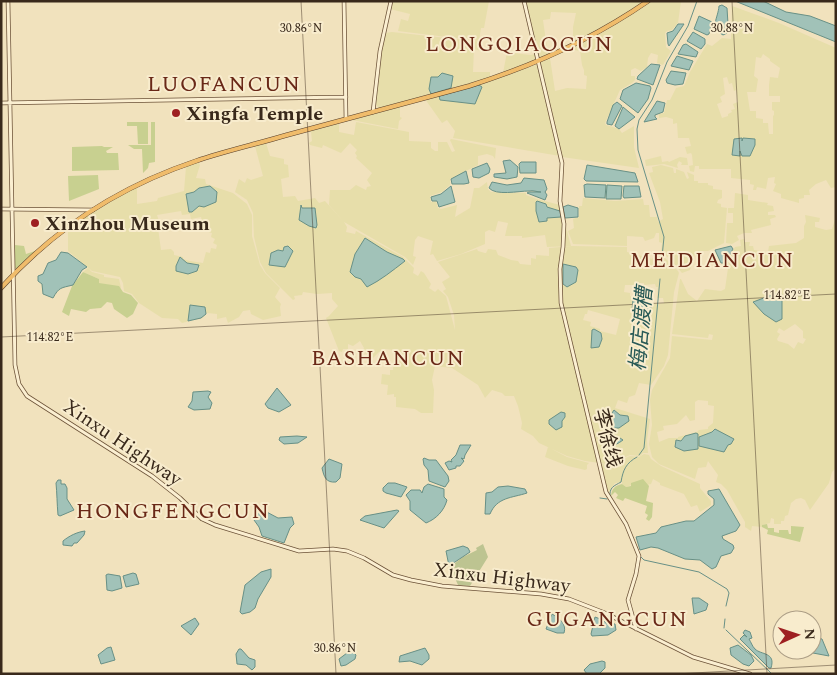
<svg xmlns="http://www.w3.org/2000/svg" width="837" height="675" viewBox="0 0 837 675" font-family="Spectral,'Noto Sans SC',serif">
  <rect width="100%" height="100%" fill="#f1e2bd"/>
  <!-- farmland -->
  <path fill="#e7deaa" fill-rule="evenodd" d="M392,1h97l-5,27h-3l-2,13 -81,-10 3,-12 7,2 2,-7 -20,-5z
    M525,1h121l-73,44v-18l3,-14 -25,-1 -1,7 -7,1 4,28 12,3 -19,8z
    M651,1h30l-3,22 -6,7 -5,1 -2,2 1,14 5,4 -8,14 -6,-2 1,-8 -7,-2 -3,5 -1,9 -6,4 -6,-3 -4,2v6h4v4l-3,3 -12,7 -15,33 1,2 13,4 3,4 12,-7v21l5,21 -77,-11 -22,-95 10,-4 5,33 12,-3 19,1 1,-13 -3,-1v-5l-2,-5 -2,-14 -12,-2 33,-16z
    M732,6l47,17 57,25v139l-5,1 -5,-8 -10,4 -7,6 1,5h-6v3l-5,1v4l-18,-5v-4l-8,-3 3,-7 -2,-1 1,-6 -7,1 -2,11 -9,-2 -1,3h-3l1,-5 -4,-1v-4l-19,-2v-9h-32v-3h-4l-1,6 -4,-1 -1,-5 4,-1 -1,-10 -1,-2 -4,1 -2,-7 6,-1 -2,-8h-11l-1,-15 -4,1v-5l-7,-2 -7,1v-4l5,-1 3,-13h3l6,-12 8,-2 6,-14 17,-28 5,2 10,-8 9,1zM763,54l7,5v2l10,7 -2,10 -8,-1 -1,8v11h11v6h-8v8l2,1v4l-1,1v18h-4l-1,-11h-5v-4l-7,-1v-7h-6l-2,-13 -1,-6h9l2,-13 -4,-3 2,-19 5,1zM727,77l2,7 3,-1 2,8 2,-1 2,12 -5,2 2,5 -4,1 1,2 -4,2v2l-6,2 -5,-14 5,-2 -2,-5 5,-3 -2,-16z
    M392,32l91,10 -2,9 -7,-2 -1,23h17v6l-111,30 -3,-3 6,-59 3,-13z
    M507,52l23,3 6,-1 1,6 -34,13z
    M538,64l22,92 -107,-18 2,-7 -8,-11 -5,3 -17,-24 71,-20z
    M400,106v11l2,1 -3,3 -1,8 -46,-9v-1z
    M356,122l53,10v9l22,1v6l4,3h3v-9h9l5,10 3,-1 -5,-11 1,-1 45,9 -1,11 -2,-3 -6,-2 -9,2v9l-28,14v6l-8,7 -12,4 1,6 5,-1 2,7 3,1 16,-4 -2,12 15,-9 4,-20h5l8,-6 1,7 3,3 35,1v2l11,4 23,6 11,41 -24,1 -2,-12 -23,3v-2h-17l3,-13 -10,-2 -3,11 -6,-2 -4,2v12l-24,10 -24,7 -4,-7 -3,1 3,-14 -15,-5 -3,4 -2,16 3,1 -3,8 -8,-8 -61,-35 3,5 -1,5 9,2 1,-3 47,26 11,11 -1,5 5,3 3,-5 3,2 7,11 -2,4 6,4 3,-3 8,7 9,34 -1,-15 -6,-18 -5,-6 3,-2 -4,-7 8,-5 -12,-15 39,-13 1,2 7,2h1l2,-4 8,1 2,5 13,5 7,1 2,3 11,1v-7l5,1v-4l13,1v-8l23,-2 55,1v5l25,7 2,-3 3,1 1,-4 5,3 15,15 1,2 -5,19 -6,63 -4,11 -13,19 -12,-2 -4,12 -6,2 -2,6 -9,-3 -3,8 35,11 -3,21 1,13h-5l-3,3 -10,-1 -17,8 -6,1 -22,-3 -18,-5 -28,-13 -6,-7 -12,-7 1,-6 -4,-17 -4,-10h-9l-3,-3 -10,-3 -7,8 -7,-13 -26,-17 -17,-2 -3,14 2,10 -1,23h-12l-6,-4 -19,-2v-10h-2v-3l-7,1 1,-10 -7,-1 1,-10 8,1v-5h3l1,-20 -9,-1 -6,3 -7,7 -6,-3 1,-2 -6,-2 3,-4 -4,-7 -7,5 -5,-2v5h-5l-1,3 -3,-1 -13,-33 3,-2 9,-10 -6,-7v-6l-15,1 -14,-2 -1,3 -8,1 1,3 -2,1 -27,-27 -6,-11 -6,-25 -1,-24 -6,-13 -12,-8 4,-13 6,4 2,-5 4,2 12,-4 -8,-30 11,-3 4,13 14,3v5l4,1 1,12 -8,2 2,18 12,-1 3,5 17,-3 4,5 6,-2 19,21 -15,-17 1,-15h20l6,-5 10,5 1,-3 4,-1 -4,-6 5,-7 -16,-15 1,-2 -2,-3 2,-3 -7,-7 -9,10 -18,-8 -1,3 -12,-3 -1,-2 3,-2 -1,-9 -3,-2 31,-7v9l15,3zM640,283h4v2l11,-1 1,3h2l-1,11h6l1,5 -6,1 -19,-3v-2l-9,-3v-3l-6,-1 1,-7h15zM588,310l32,9 -4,16 -16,-4v-2l-10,-3 1,-4 -8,-2 2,-6h2z
    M661,156l1,6 6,-1 1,1 11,-5 7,1 1,7h-7l1,-2 -3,-2 -2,4 1,3 -14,-4 -18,2 -1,-6z
    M198,162l2,3 -4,13 9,1 1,5 27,9 14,11 5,11v21l8,29 5,8 15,15 -5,9 6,7 -1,3 1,9 -18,4 -12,-6 -1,-4 -7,1 -4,6 -11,6 -2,-6 -9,2v-5l-10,-1 -5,5 -20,5 -4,-4 -16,-1 -23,-15 -7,-9 -8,-3 -1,-8 -3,-6 -28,-6 -24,-20v-23l45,-30 24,-11v17l20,-3 1,-3 26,-7 2,-24zM181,211l1,4 8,-1 1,5 10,-2 2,8 -3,1 1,4 11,3 -1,4 4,2 -2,4 4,2 -1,4 -5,-1 -1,5 -4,-1 -3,11 -13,-2 -7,-2v-2l-9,-2v-3l-3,-3 -10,1 -3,-22 3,-1 -4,-12z
    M661,165l12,3 1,5h2v-4l8,3 3,7 2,-1 -2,-6 7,3v6h4v2h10v2l5,1v3l9,1v8l-4,2 -1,3 4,1v3l6,1 -3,35 -16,8h-12l-6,19 -8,3 -13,-15 -8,-6 1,-9 -3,-1v-9h-3l-2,5 -9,3 -2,-4 -16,-1v10l-54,-2 -5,-13 6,-3 -1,-9 6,-2v-11h3l1,-8 32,3 28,-2 1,6h5l1,12h7l1,5 5,-3 -3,-17 -11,-29 4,-1 -1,-5z
    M735,193l13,2v5l20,3 -1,2 6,1 1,5 -6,1v3h7l1,2 -6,2 1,6 -20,5 1,3h-8l-7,3 2,4 -7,4 -6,-1 1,-20h6v-10h-5v-5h6z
    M805,215l15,3 -1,4h-4v5l11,3 6,-1 4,-13v252l-4,4 -3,11 -19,27 -5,-10 -4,-2 -5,1 -5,4 -3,12 -3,1 -1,5h-3v3h-7v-5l-3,-1 -1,5 -8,2v2l-10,-1 -1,5 -6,-4v-5l-18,-32 -6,-6 -5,-2 2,-7 -10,-14 -2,6 -8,1 -3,11 -36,-15 -7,-7 -3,-13 3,-19 -2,-25 2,-10 18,-32 2,-22 40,4 1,-5 -4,-1 -1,4 -36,-4 8,-55h1l7,15 9,7 8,-12 16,2 4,-2 3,-21 -3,-2 10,-19 6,-1 -1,-6 4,-1v3h6l-1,4h4l1,4 14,2 1,-6 27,-3 8,-5v-12l2,-4zM795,324l8,7v7l3,1 -3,5 -5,-2 -4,7 -6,-5 -10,-3 -1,-2 3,-5 -3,-2 2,-4 5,3zM698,400l10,1v4l6,1 -1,17 -5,4v2l-9,1 -2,2 -19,5v1h-9l-10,4 -2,-10 7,-2 -1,-4 14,-2 9,-9 4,6 5,-1v-18z
    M88,268l4,4 12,3v2l15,2 2,9 -23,-5 1,-4 -16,-7z
    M548,447l19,10 22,6 -2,2v4l-2,1 -17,-4 -23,-9z
    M644,454l5,1 2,4 10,7 39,18v4l11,13v4l-11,7 -3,-7 -6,2 -7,-13 -24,-9v-2l-7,-4 -2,5 -4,1 -4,-4 -17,6 -4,-3v-2l-7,1 -8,11 -7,-30 10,1 20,-9 9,1z"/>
  <!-- green -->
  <path fill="#c8d090" d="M127,122h21v22h-10l-1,-18h-10z
    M151,122h4v40l-6,1 -1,5 -5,5 -1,-24h-8l-6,-4h23z
    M102,146l2,1h9l-7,4 1,2h11l1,17 -47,1v-24z
    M98,175l1,14 -30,12 -1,-25z
    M15,245l9,1 2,8 9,-3 1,1 -19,17 -2,-1z
    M83,272l16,7v4l20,3 4,6 8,3 7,8 -5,11 -6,4 -13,-9 -2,-6 -5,-1 -6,6 -11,1 -4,3 -15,-3 -2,7 -7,-4 10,-26z
    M643,479l6,7 -3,15 7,2 -1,14 -3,4 -3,-2 2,-4 -3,-2 2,-7 -22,-8 -2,3 -7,-3 2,-3 -3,-3 -4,4c1,-8 4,-10 11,-12l4,3 5,-1v-3z
    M767,524l1,4h6v4l5,1v-3h9l1,4h2v-8l13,1 -4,15 -33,-8 1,-4 -6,-3v-2z"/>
  <!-- cemetery -->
  <path fill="#bdc491" d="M483,544l5,13 -18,29 -12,-1 -8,-18 13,-10 14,-7 -1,-2z"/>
  <!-- water -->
  <path fill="#a1c2b8" stroke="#689086" d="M735,1h28l23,11 24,4 26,10v16z
    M722,5l5,3 1,16 -1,9 -4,2c-14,-8 -5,-16 -4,-29z
    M699,16l13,6 -3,12 -2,1 -13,-6z
    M678,24h6l-15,22 -1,-2 -1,-11 6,-2z
    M693,32l12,7v5l-4,5 -14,-8z
    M686,44l12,8 -2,5 -18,-3 5,-9z
    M677,56l16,5 -4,9 -18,-4z
    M651,64l9,1 -7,20 -16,-6 1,-3z
    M671,71l15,2 -3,11 -8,1 -8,-2 -1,-3z
    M442,73l11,3 -2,12 -20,6 -2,-5 2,-12h7z
    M636,83l14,3 1,2 -3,11 -10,14 -18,-14 3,-9z
    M479,85l3,2 -7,17 -35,-4 -1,-4z
    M657,101l8,2 -2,9 -8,3v2l2,2 -13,3z
    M617,102l5,4 -10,19 -5,-1v-2l6,-17z
    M623,107l12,10 -16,12 -4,-3z
    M742,138v3l1,-3 12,1v6l-5,11h-8l-2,-5v5l-8,-1 2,-16z
    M510,160l8,7 -1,10 -10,2 -13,-2v-3l12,-1 -3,-12z
    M521,162h15v11h-16l-1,-9z
    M487,163l3,6 -1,4 -10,5 -6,-1 -1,-8z
    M587,165l48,8 3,9 -52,-1 -2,-2z
    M466,171l3,12 -5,1h-12l-1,-5z
    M524,178l20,2 3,9 -2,3 2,3 -2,5 -18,-7 2,-1h12c-4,0 -8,-2 -12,-1 -11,0 -33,5 -40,-3l3,-6 15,3 14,-2z
    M587,184l19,1 -1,13 -20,-1 -1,-12z
    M607,185l15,1 -1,13h-15z
    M210,186l7,6 -1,10 -12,5 -5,-1 -7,6h-3l-3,-18 8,-2 5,-4z
    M451,186l4,16 -16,5 -2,-6h-5l-1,-4 10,-3z
    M624,186h15l2,11 -17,1 -1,-2z
    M537,201l9,3 1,3 13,4 1,6 -14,1v3l-8,1 -3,-11v-9z
    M301,205l1,3h13l2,17 -1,3 -7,-2 -10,-6z
    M568,205l10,3v9l-13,1 -2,-11z
    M365,238l22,14 16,7 2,2c-13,10 -24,19 -38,26l-6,-8 -6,-2 -5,-5 5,-18z
    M288,246l5,5 -8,16 -16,-2 2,-12 7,-3 5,1 1,-4z
    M731,246l2,3 -8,14h-4l-6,-13z
    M61,252l7,1 19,14 -5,3 -9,15c-12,3 -14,2 -20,13l-10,-4 -1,-10 -4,-3v-5l5,-2 5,-11 8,-3z
    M180,257l7,6 12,2 -2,6 -9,3 -12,-3v-5z
    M563,264l13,3 2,3 -2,12 -9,5 -4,-3z
    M780,292l2,2v25l-6,3 -12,-8 -11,-12z
    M633,300l18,5v6l-19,-1z
    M190,305l15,2 1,7 -5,4 -13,3z
    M594,329l7,4 1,6 -3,8 -8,1 1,-18z
    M277,388l14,17 -12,7 -11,-4 -3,-4z
    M208,391l3,1 -3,5 4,6 -2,6 -16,1 -6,-3 4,-6 1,-9z
    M614,410l6,5 8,1 1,5 -10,7h-13l-2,-3z
    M561,412l4,1v4l-3,4v6l-6,3 -7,-6v-4z
    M715,429l19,10 -3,5 -3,1 -4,7 -25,-6v-9l13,-5z
    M696,433l2,1v15l-14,2 -9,-4 1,-7 5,1 4,-5z
    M297,436l10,1 -9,6 -14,1 -5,-4 1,-3z
    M606,436l14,2 3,2c-9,7 -17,8 -24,0l2,-3 3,1z
    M460,445h11l-6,10 -1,4 -3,-1 3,3 -4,5h-4v2l-7,2 -4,-7 4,-2 3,1 -1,-2 5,-5z
    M424,458l5,2h7l12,16 1,5 -4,6 -16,-6 -1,-11 -4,-5 -1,-6z
    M329,459l13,5 -2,14 -4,4c-10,1 -12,-5 -14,-14z
    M58,480h3v4h4l2,4v11l7,11 -14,6 -2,-1c-1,-11 -1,-22 -2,-32z
    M388,483h7l12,4 -6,10 -15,-4 -3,-2v-3z
    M428,484l16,5v8l3,3c-3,11 -11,19 -21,23l-16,-13v-9l-4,-6 5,-5h9l2,3 2,-6z
    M508,486l17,3 2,4c-15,5 -30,4 -37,21h-5l1,-21 6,-1 6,-5z
    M719,489l21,36 -4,6 -14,5 1,3 10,6 1,3 -3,5 -10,3 -5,11 -4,2 -12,-9 -15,-1 -27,-11 -7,-1 -11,3 -4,-13 20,-4 5,-6 25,-6h8l20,-16v-6l-6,-5v-3z
    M261,509l17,9 14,-1 2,7 -4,4 -6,15 -22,-7 -3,-9 -5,-7 3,-7z
    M397,510l2,1 -15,17 -24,-8 5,-4z
    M85,531l-1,4 -7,8h-3l-2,3 -9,-1v-4c6,-5 14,-9 22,-10z
    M463,546l5,2 2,4 -21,14 -3,-15z
    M271,569v8l-13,22 -3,9 -5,4 -8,2 -2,-2 5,-27 16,-13z
    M133,573l3,1 3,10 -13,3 -3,-11z
    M108,574l12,2 2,12 -10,3 -5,-1 -1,-15z
    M692,598h7l9,6 -2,6 -12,4z
    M552,614c7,4 15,10 12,19h-7l-11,-4z
    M595,617l8,3 3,3 9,1 1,6 -8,5 -16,1 -1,-2z
    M195,618l4,6 -8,11 -10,-9z
    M745,630l5,2 2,6 -3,1c2,3 3,7 6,10 6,6 21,3 16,19h-2l-29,-29 4,-4 3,2 -4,-4z
    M812,636l10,3 7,17 -16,-3 -11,3 -2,-6h12z
    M738,645l13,10 3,6 -5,5 -6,-2 -12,-9 -1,-7z
    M111,647l4,13 -14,4 -3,-9 9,-7z
    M425,648l4,7v4l-7,6 -12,-4 -11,1 1,-6z
    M239,649h2l8,9 6,2v7l-3,3 -6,-5 -9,-1 -1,-10z
    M351,650l5,5 -1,4 -9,6 -5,1 -2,-7z
    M602,661l3,1v6l-6,6h-12l-3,-4 6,-6z"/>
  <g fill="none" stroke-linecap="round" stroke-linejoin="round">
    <!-- stream -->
    <path stroke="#689086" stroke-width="1" d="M661,267l3,-30 -26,-87 -1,-21 2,-9 13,-20 15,-38 21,-36 9,-25
      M639,455l5,-7 16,-169
      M610,497c-1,-10 4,-11 11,-15 2,-12 5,-19 16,-25
      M600,498l7,1
      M641,557l3,3 55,12 28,17 2,4 -3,13
      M724,628l1,-9
      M726,630l45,43"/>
    <defs>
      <path id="secondary" d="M8,1l7,364 4,19 8,12 125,80 28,22 22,21 13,6 84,26 34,-2 14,2 17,7 29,17 18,5 31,6 99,8 28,5 36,14 88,44 57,17
        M344,1l2,118
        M524,1l38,162 -2,38 4,23 -1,23 -3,22 1,34 45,189 20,32 13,32 -3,18 -8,26 8,29
        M1,103l345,-6
        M373,112l7,-61 11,-50
        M1,209l92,1"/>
      <path id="trunk" d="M1,288c53,-59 120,-102 195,-127 29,-10 61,-17 91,-26 61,-17 122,-33 182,-49 64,-20 124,-47 179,-85"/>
    </defs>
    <!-- secondary casing -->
    <use href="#secondary" stroke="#6c5238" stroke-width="4.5"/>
    <!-- trunk casing -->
    <use href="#trunk" stroke="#583f2a" stroke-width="5"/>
    <!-- secondary -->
    <use href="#secondary" stroke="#fbefd1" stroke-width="3"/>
    <!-- trunk -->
    <use href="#trunk" stroke="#f0bc6b" stroke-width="4"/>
  </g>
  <!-- ticks -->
  <path fill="none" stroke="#39291b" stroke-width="1" stroke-opacity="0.45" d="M301,1l35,673M732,1l35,673M1,337l835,-43M676,674l160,-9"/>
  <!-- markers -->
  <g fill="#9e2021" stroke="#f8eccd" stroke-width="2">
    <circle cx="176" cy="113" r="5"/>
    <circle cx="35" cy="223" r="5"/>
  </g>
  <g text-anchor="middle" stroke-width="4" stroke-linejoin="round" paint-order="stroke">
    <!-- poi labels -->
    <g font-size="20" font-weight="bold" fill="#39291b" stroke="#f8eccd" text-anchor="start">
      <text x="186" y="120">Xingfa Temple</text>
      <text x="45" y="230">Xinzhou Museum</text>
    </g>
    <!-- street labels -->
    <g font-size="20" fill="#39291b" stroke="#f8eccd">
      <text transform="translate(608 438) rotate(76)" y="7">李徐线</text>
      <text transform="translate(123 442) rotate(34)" y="7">Xinxu Highway</text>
      <text transform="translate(502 577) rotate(7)" y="7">Xinxu Highway</text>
    </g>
    <!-- water labels -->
    <g font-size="21" font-style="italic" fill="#295a57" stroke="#f8eccd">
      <text transform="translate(641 329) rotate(-85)" y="7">梅店渡槽</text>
    </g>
    <!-- quarter labels -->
    <g font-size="22" letter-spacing="1" fill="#692817" stroke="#f8eccd">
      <text x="519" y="51">LONGQIAOCUN</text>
      <text x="224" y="91">LUOFANCUN</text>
      <text x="712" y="267">MEIDIANCUN</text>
      <text x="388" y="365">BASHANCUN</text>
      <text x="173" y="518">HONGFENGCUN</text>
      <text x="607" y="626">GUGANGCUN</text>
    </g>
  </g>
  <g font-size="12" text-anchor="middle" fill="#39291b" stroke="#f8eccd" stroke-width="4" stroke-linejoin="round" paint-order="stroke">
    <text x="301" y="32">30.86°N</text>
    <text x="732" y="32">30.88°N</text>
    <text x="787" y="299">114.82°E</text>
    <text x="50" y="341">114.82°E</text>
    <text x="335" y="652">30.86°N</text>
  </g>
  <!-- border -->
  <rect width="837" height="675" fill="none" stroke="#39291b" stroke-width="5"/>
  <!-- north arrow -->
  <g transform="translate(797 635) rotate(87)"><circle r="24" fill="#f8eccd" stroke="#ac9e86"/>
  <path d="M0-4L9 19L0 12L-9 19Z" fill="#9e2021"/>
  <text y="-8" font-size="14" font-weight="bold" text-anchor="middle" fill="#39291b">N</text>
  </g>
</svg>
